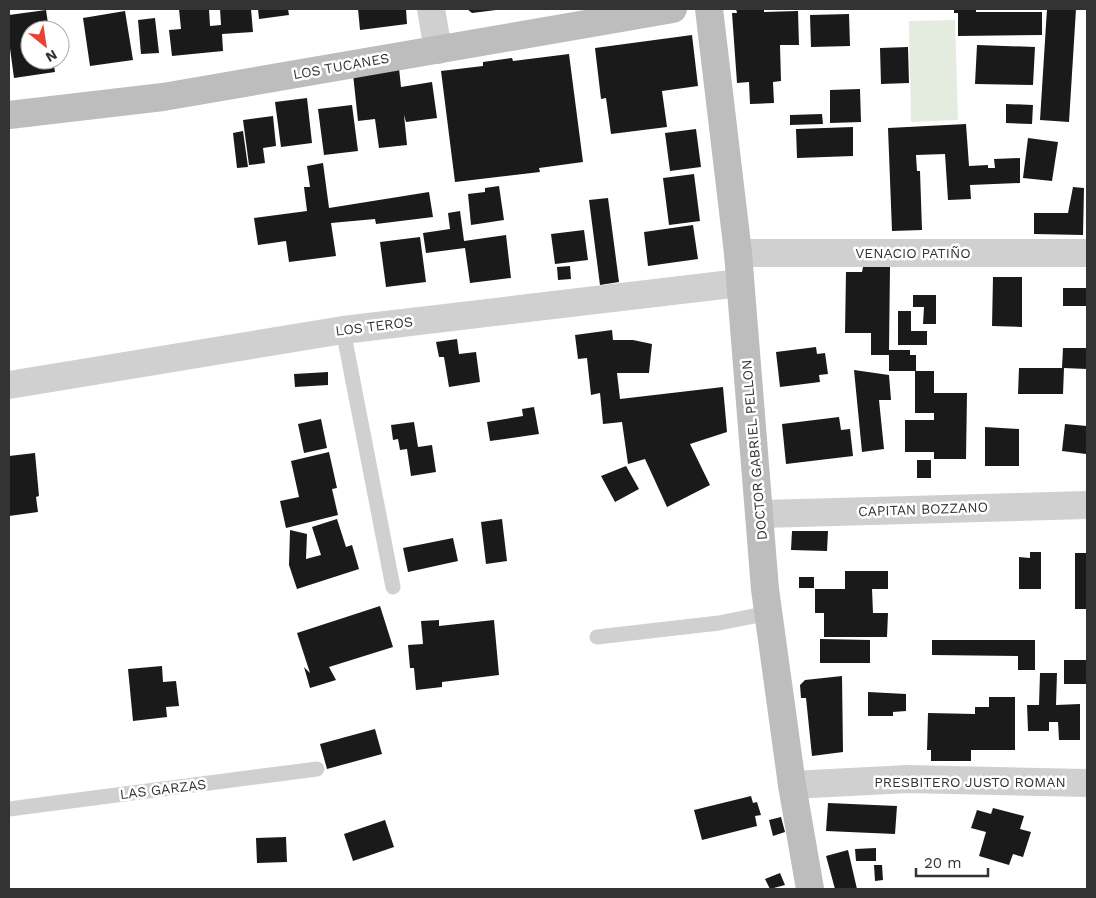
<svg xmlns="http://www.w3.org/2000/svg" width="1096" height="898" viewBox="0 0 1096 898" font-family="'Work Sans',sans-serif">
  <rect width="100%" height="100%" fill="#fff"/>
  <!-- green -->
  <path fill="#e4ecdf" d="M955,20l3,100 -47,2 -2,-101z"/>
  <!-- building -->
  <path fill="#1a1a1a" d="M179,9h30l1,17 11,-1 -1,-16h31l2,23 -31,2 1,17 -51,5 -3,-26 12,-1z
    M258,9h30l1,6 -30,4z
    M358,9h48l1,15 -47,6z
    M467,9h29v1l-24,3z
    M736,9h28v3l34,-1 1,34h-19l1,36 -8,1 1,21 -24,1 -1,-22 -12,1 -5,-70h5z
    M954,9h22v3h66v23l-84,1v-23h-4z
    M1047,9h29l-7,113 -29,-2z
    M46,10l3,20h-19v30h23l2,12 -41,6 -5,-37v-26z
    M125,11l8,49 -43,6 -7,-48z
    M849,14l1,32 -39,1 -1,-32z
    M155,18l4,35 -18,1 -3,-34z
    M692,35l6,51 -36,5 5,36 -56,7 -5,-36 -5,1 -6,-51z
    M977,45l58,2 -2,38 -58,-1z
    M908,47l1,36 -28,1 -1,-36z
    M569,54l14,108 -44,6 1,4 -85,10 -14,-111 42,-5v-4l29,-4 1,3z
    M399,68l2,19 31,-5 5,36 -31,4 -2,-7 3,30 -28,3 -4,-29 -17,2 -5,-47z
    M860,89l1,33 -31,1v-33z
    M307,98l5,45 -31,4 -6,-45z
    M1006,104l27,1 -1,19 -26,-1z
    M352,105l6,46 -34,4 -6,-46z
    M822,114l1,10 -33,1v-10z
    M273,116l3,30 -13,2 2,15 -16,2 -6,-45z
    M966,124l3,42 19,-1v3h7l-1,-9 26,-1v25l-50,2 1,14 -23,1 -3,-46 -29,1 1,16h3l2,59 -30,1 -4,-103z
    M853,127v29l-56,2 -1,-29z
    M696,129l5,38 -31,4 -5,-38z
    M243,131l5,36 -11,1 -4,-35z
    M1028,138l30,4 -6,39 -29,-3z
    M323,163l6,45 100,-16 4,25 -57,7 -1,-5 -44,4 5,33 -47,6 -3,-21 -28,4 -4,-27 53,-7 -3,-24h6l-3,-21z
    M694,174l6,47 -31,4 -6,-47z
    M499,186l5,34 -33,5 -3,-31 17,-2v-4z
    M1073,187l11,1 -1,47 -49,-1v-21h34z
    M608,198l11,84 -19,3 -11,-85z
    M460,211l4,30 42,-6 5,43 -41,5 -5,-35 -39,5 -3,-20 27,-4 -2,-16z
    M693,225l5,34 -50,7 -4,-34z
    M584,230l4,30 -33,4 -4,-30z
    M420,237l6,45 -40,5 -6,-45z
    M570,266l1,13 -13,1 -1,-13z
    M863,267h27l-1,83h21v5h6v16h18v22h33l-1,66h-32v-7h-29v-32h29v-7h-19v-42h-26v-16h-18v-22h-26l1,-61h16z
    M993,277h29v50l-30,-1z
    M1063,288h24v18h-24z
    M913,295h23v29h-13l1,-17h-11z
    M898,311h13v20h16v14h-29z
    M612,330l1,10h20l19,4 -3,29h-32l3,26 103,-12 4,45 -37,12 20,41 -43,22 -22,-48 -17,5 -6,-42 -19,2 -3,-31 -9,2 -4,-37 -9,1 -3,-24z
    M457,339l2,15 17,-2 4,30 -31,5 -5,-30h-5l-3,-15z
    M816,347l1,7 8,-1 3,21 -9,1 1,7 -40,5 -4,-35z
    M1063,348h24v21l-23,-1 -1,26h-45l1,-26h43z
    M854,370l35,5 2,25h-12l5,49 -22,3z
    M328,372v13l-33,2 -1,-13z
    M534,407l5,27 -49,7 -3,-19 36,-6 -1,-7z
    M839,417l2,13 9,-1 3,27 -67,8 -4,-40z
    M321,419l6,29 -23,5 -6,-29z
    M414,422l4,25 14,-2 4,27 -25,4 -4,-27 -7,1 -2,-11 -5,1 -2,-15z
    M1065,424l22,2 -1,28 -24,-3z
    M985,427l34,2v37h-34z
    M329,452l8,36 -5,1 6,26 -52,13 -6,-27 19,-4 -8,-36z
    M35,453l4,43 -3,1 2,15 -29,4v-60z
    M917,460h14v18h-14z
    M626,466l13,23 -24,13 -14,-26z
    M337,519l9,28 6,-2 7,24 -62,20 -8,-24 1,-35 17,4 -1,25 15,-4 -9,-28z
    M502,519l5,42 -21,3 -5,-42z
    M792,531h36l-1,20 -36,-1z
    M453,538l5,23 -50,11 -5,-24z
    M1030,552h11v37h-22v-32l11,1z
    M1075,553h12v56h-12z
    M845,571h43v18h-16l1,24h15l-1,24h-63v-24h-9v-24h30z
    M799,577h15v11h-15z
    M380,606l13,41 -64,20 7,13 -26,8 -6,-21 6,6 -13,-40z
    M439,620v6l55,-6 5,55 -57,7v5l-26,3 -2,-22h-4l-2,-23 15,-1 -2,-23z
    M820,639l50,1v23h-50z
    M932,640h103v30h-17v-14l-86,-1z
    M1064,660h23v24h-23z
    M162,666l1,16 13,-1 3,25 -13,1 1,10 -34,4 -5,-52z
    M1040,673h17l-1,32 24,-1v36h-21l-1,-18h-9v9h-21l-1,-26h12z
    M842,676l1,76 -31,4 -6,-58h-5l-1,-13 5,-5z
    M868,692l38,2v17l-13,1v4h-25z
    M989,697h26v53h-44v11h-40v-11h-4l1,-37 47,1v-7h14z
    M375,729l7,25 -55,15 -7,-25z
    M751,796l2,7 4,-1 4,13 -6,1 2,10 -55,14 -8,-30z
    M828,803l69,3 -2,28 -69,-3z
    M993,808l31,8 -4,13 11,3 -8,25 -10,-3 -4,11 -30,-9 7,-24 -15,-4 6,-18 14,4z
    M781,817l4,15 -12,4 -4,-16z
    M385,820l9,27 -41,14 -9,-27z
    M286,837l1,25 -30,1 -1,-25z
    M876,848v13h-20l-1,-12z
    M848,850l9,39h-22l-9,-33z
    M874,865h8l1,15 -8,1z
    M780,873l5,12 -15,4 -5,-10z"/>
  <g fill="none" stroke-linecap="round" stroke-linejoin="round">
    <!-- lane -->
    <path stroke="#d0d0d0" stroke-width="15" d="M343,330l50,257
      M597,637l122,-14 50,-10
      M9,809l308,-40"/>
    <!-- street -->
    <path stroke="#d0d0d0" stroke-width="28" d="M431,9l7,41
      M738,253h349
      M9,385l334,-55 397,-47
      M759,514l328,-9
      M792,785l116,-6 179,4"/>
    <!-- secondary -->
    <path stroke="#bdbdbd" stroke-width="28" d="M709,9l29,244 27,336 27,196 18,104
      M9,115l154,-18 510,-88"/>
  </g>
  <g text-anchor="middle" stroke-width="5" stroke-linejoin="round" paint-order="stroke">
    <!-- street labels -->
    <g font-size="14" fill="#333" stroke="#fff">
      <text transform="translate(341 66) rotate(-10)" y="5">LOS TUCANES</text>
      <text x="913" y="258">VENACIO PATIÑO</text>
      <text transform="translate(374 326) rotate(-7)" y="5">LOS TEROS</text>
      <text transform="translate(754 450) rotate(-95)" y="5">DOCTOR GABRIEL PELLON</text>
      <text transform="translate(923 509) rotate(-2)" y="5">CAPITAN BOZZANO</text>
      <text x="970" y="787">PRESBITERO JUSTO ROMAN</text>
      <text transform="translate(163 789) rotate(-7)" y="5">LAS GARZAS</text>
    </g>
  </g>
  <!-- border -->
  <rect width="1096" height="898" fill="none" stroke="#333333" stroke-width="20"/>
  <!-- north arrow -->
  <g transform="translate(45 45) rotate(150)"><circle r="24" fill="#ffffff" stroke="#adadad"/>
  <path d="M0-4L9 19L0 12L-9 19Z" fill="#eb4134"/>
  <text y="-8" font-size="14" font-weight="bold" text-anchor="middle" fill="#333333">N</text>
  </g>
  <!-- scale -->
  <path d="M916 868v8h72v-8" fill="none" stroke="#333333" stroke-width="2.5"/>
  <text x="924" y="868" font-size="15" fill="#333333" stroke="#ffffff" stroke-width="4" paint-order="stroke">20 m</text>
</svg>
